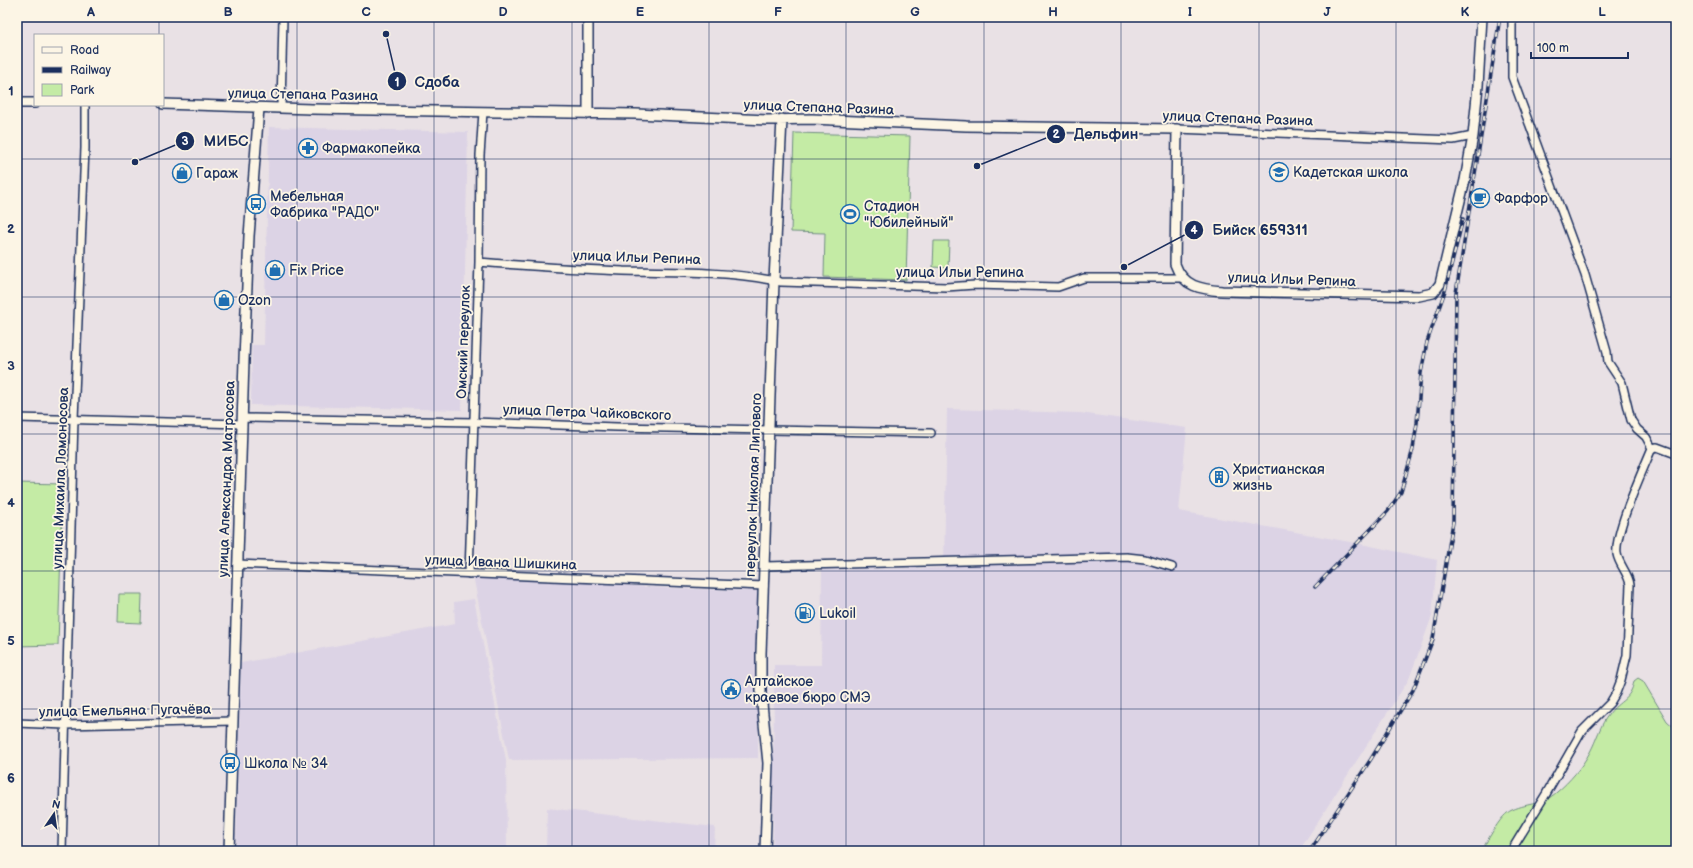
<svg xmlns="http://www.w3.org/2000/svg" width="1693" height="868" viewBox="0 0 1693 868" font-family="'Balsamiq Sans',sans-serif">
  <rect width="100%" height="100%" fill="#e9e1e5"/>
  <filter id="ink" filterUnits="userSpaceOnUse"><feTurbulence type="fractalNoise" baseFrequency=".025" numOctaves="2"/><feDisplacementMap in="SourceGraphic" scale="8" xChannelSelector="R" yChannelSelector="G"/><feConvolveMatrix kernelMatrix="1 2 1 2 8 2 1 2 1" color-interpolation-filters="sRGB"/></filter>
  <g filter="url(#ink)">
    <!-- built -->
    <path fill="#dcd3e5" d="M269,127l199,5 -6,278 -211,-5 1,-60h12z
      M947,409l133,4 107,15 -8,83 182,33 76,16 -5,56 -23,63 -110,172h-526l1,-186h47l1,-95 122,-2z
      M473,575l190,13 96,3 -1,167 -249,2z
      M474,599l32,161 1,91h-271l5,-188 214,-39 -1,-22z
      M547,808l168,19 -1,24h-168z"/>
    <!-- green -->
    <path fill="#c4eba5" stroke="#708d82" d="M794,133l116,3 -4,144 -82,-3 1,-44 -34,-1z
      M934,241h15l-1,27 -15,-1z
      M17,483l46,1 -5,161 -41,1z
      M119,594h23l-1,29 -23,-1z
      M1638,678l5,3 24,40 9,8v122h-195c8,-12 19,-36 31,-41 18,-8 29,-4 45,-18 13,-11 25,-25 33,-40 7,-13 10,-27 19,-38 10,-14 22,-14 25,-33z"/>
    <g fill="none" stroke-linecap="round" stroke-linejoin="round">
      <defs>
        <path id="minor" d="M281,108l2,-91
          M1177,129l276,11 20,-4
          M479,262c48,4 96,7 144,9 53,1 106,0 158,11l165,5 29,-2 83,2 26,-9h98
          M17,418l225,6
          M242,418l232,4 143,5 314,6
          M1652,448l5,-1 19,7
          M237,564l527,22
          M765,566l362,-9 18,2 27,8
          M469,574l10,-312 1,-107 3,-43
          M17,723l48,2 168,-4
          M62,851l12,-432 11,-271v-43
          M1511,851l35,-57 36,-63 28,-28 6,-10 5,-13 6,-25 3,-70c-1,-11 -11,-20 -13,-31 -3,-21 26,-84 35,-106l-6,-11 -9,-8 -6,-9 -9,-37 -14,-21 -1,-10 -22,-77 -73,-198v-60"/>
        <path id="tertiary" d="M588,17v97
          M17,103h18
          M163,104l149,5 324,5 131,6 45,-1 154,7 211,3 -2,135c8,23 26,25 47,27l197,5 14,-3 7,-9 25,-104 8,-44 5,-50 4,-69
          M229,851l15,-491 5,-124 10,-128
          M765,851l3,-88 -7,-69v-41l13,-372 8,-162"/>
      </defs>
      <!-- minor casing -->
      <use href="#minor" stroke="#1b2f5e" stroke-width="10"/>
      <!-- tertiary casing -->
      <use href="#tertiary" stroke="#1b2f5e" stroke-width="12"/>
      <!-- minor -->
      <use href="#minor" stroke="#fcf5e5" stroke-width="7"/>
      <!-- tertiary -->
      <use href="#tertiary" stroke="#fcf5e5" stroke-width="9"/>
      <defs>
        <path id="rail" d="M1315,587l57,-59 16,-17 13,-19 12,-43 4,-26 4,-50 6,-31 18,-51 18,-72
          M1310,851l61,-92 42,-69 20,-51 20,-117 3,-229 44,-276"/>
      </defs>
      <!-- rail casing -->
      <use href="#rail" stroke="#1b2f5e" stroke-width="3.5"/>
      <!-- rail -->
      <use href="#rail" stroke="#fcf5e5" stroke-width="2" stroke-dasharray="6" stroke-linecap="butt"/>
    </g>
  </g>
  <!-- grid -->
  <path fill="none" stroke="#1b2f5e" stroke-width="1" stroke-opacity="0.55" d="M159,17v18M297,17v834M434,17v834M572,17v834M709,17v834M846,17v834M984,17v834M1121,17v834M1259,17v834M1396,17v834M1534,17v834M159,105v746M17,159h1659M17,297h1659M17,434h1659M17,571h1659M17,709h1659"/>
  <!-- icons -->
  <defs>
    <symbol id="pharmacy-ring" viewBox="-11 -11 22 22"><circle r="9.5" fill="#fcf5e5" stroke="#1f6fb2" stroke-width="1.5"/><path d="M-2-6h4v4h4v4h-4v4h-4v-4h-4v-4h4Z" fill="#1f6fb2"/></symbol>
    <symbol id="school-ring" viewBox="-11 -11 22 22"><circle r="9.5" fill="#fcf5e5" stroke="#1f6fb2" stroke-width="1.5"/><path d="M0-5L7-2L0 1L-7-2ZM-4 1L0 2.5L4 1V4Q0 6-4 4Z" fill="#1f6fb2"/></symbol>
    <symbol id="shop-ring" viewBox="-11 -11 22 22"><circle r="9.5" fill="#fcf5e5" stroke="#1f6fb2" stroke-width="1.5"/><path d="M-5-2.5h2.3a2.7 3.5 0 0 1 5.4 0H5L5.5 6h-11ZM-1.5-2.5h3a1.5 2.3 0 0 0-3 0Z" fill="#1f6fb2"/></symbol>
    <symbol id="cafe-ring" viewBox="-11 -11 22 22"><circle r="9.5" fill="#fcf5e5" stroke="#1f6fb2" stroke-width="1.5"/><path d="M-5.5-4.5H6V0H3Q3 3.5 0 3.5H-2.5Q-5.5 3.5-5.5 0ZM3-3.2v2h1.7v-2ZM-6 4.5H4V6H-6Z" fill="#1f6fb2"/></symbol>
    <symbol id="bus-ring" viewBox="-11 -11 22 22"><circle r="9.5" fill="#fcf5e5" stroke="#1f6fb2" stroke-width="1.5"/><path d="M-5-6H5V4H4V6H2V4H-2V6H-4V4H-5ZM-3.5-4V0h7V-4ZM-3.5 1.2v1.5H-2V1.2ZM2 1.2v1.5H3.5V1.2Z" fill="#1f6fb2"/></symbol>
    <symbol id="stadium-ring" viewBox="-11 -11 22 22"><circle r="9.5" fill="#fcf5e5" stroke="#1f6fb2" stroke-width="1.5"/><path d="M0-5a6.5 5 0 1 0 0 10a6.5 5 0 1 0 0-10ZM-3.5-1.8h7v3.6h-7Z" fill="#1f6fb2"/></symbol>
    <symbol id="building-ring" viewBox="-11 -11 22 22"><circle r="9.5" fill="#fcf5e5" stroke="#1f6fb2" stroke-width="1.5"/><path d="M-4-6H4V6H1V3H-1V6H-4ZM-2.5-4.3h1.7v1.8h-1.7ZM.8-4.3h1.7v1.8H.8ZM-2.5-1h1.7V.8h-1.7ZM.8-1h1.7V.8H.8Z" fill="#1f6fb2"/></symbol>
    <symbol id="fuel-ring" viewBox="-11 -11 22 22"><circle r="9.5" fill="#fcf5e5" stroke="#1f6fb2" stroke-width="1.5"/><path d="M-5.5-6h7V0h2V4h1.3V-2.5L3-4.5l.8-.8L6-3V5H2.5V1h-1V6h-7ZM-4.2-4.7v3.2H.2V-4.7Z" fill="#1f6fb2"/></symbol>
    <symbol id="civic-ring" viewBox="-11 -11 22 22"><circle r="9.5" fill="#fcf5e5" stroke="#1f6fb2" stroke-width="1.5"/><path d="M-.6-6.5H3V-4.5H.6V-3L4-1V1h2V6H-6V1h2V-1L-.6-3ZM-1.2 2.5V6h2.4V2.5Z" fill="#1f6fb2"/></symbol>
  </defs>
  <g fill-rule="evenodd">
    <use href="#pharmacy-ring" x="297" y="137" width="22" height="22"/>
    <use href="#school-ring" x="1268" y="161" width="22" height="22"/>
    <use href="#shop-ring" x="171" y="162" width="22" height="22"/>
    <use href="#cafe-ring" x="1469" y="187" width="22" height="22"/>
    <use href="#bus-ring" x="245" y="193" width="22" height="22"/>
    <use href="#stadium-ring" x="839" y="203" width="22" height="22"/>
    <use href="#shop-ring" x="264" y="259" width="22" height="22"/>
    <use href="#shop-ring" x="213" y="289" width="22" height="22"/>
    <use href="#building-ring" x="1208" y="466" width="22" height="22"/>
    <use href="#fuel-ring" x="794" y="602" width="22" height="22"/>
    <use href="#civic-ring" x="720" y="678" width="22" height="22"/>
    <use href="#bus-ring" x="219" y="752" width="22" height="22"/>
  </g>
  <g text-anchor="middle" stroke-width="3.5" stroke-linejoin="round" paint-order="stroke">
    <!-- street labels -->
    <g font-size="14" fill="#1b2f5e" stroke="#fcf5e5">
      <text transform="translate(303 94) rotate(1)" y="5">улица Степана Разина</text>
      <text transform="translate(819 107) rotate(2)" y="5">улица Степана Разина</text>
      <text transform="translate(1238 118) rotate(2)" y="5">улица Степана Разина</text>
      <text transform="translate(637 257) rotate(2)" y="5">улица Ильи Репина</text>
      <text x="960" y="277">улица Ильи Репина</text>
      <text transform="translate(1292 279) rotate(2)" y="5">улица Ильи Репина</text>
      <text transform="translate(463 342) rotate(-88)" y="5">Омский переулок</text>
      <text transform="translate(587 412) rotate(2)" y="5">улица Петра Чайковского</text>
      <text transform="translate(60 478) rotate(-88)" y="5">улица Михаила Ломоносова</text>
      <text transform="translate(226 479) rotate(-88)" y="5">улица Александра Матросова</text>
      <text transform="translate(753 485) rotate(-88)" y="5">переулок Николая Липового</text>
      <text transform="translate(501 562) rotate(2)" y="5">улица Ивана Шишкина</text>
      <text transform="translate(125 710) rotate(-1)" y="5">улица Емельяна Пугачёва</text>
    </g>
    <!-- poi labels -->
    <g font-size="14" fill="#1b2f5e" stroke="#fcf5e5" text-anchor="start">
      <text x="322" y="153">Фармакопейка</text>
      <text x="1293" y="177">Кадетская школа</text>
      <text x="196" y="178">Гараж</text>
      <text x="270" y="201">Мебельная<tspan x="270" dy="16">Фабрика "РАДО"</tspan></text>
      <text x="1494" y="203">Фарфор</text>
      <text x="864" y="211">Стадион<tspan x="864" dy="16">"Юбилейный"</tspan></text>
      <text x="289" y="275">Fix Price</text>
      <text x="238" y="305">Ozon</text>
      <text x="1233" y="474">Христианская<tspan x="1233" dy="16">жизнь</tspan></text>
      <text x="819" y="618">Lukoil</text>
      <text x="745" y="686">Алтайское<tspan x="745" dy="16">краевое бюро СМЭ</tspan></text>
      <text x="244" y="768">Школа № 34</text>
    </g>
  </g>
  <!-- callouts -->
  <path fill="none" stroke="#1b2f5e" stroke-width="1.5" d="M386 34L397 81M977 166L1056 134M135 162L185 141M1124 267L1194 230"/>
  <g fill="#1b2f5e" stroke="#fcf5e5" stroke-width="1.5">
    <circle cx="386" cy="34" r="4"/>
    <circle cx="977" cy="166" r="4"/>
    <circle cx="135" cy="162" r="4"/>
    <circle cx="1124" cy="267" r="4"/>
    <circle cx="397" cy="81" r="10"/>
    <circle cx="1056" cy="134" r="10"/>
    <circle cx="185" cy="141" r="10"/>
    <circle cx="1194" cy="230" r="10"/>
  </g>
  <g font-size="12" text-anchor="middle" font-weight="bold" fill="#fff">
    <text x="397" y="86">1</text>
    <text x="1056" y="138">2</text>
    <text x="185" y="145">3</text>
    <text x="1194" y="234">4</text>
  </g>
  <g font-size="15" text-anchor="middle" font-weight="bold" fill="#1b2f5e" stroke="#fcf5e5" stroke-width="3.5" stroke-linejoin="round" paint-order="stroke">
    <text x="437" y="87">Сдоба</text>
    <text x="1106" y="139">Дельфин</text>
    <text x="226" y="146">МИБС</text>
    <text x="1260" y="235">Бийск 659311</text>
  </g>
  <!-- margin -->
  <rect width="1693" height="868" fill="none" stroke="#fcf5e5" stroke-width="44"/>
  <!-- legend -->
  <rect x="34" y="34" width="130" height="72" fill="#fcf5e5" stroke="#a2a6af"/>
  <rect x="42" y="47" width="20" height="6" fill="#fcf5e5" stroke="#a2a6af"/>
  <text x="70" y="54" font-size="12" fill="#1b2f5e">Road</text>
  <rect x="42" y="67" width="20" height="6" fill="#1b2f5e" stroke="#a2a6af"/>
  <text x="70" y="74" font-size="12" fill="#1b2f5e">Railway</text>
  <rect x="42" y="84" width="20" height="12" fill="#c4eba5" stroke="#a2a6af"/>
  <text x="70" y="94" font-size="12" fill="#1b2f5e">Park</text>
  <!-- north arrow -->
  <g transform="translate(54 814) rotate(13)" stroke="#fcf5e5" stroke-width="3" paint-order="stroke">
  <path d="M0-3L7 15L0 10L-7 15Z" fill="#1b2f5e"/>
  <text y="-6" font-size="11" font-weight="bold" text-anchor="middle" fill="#1b2f5e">N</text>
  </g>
  <!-- scale -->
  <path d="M1531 52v6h97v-6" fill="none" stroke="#1b2f5e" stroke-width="2"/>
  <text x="1537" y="52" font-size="12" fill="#1b2f5e" stroke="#fcf5e5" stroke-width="3" paint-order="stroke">100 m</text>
  <rect x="22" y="22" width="1649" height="824" fill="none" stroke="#1b2f5e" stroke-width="1.5"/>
  <g font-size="13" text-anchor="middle" font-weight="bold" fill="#1b2f5e">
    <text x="91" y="16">A</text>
    <text x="228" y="16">B</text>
    <text x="366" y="16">C</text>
    <text x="503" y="16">D</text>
    <text x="640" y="16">E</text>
    <text x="778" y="16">F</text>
    <text x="915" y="16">G</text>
    <text x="1053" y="16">H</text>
    <text x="1190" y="16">I</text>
    <text x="1327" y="16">J</text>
    <text x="1465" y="16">K</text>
    <text x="1602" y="16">L</text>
    <text x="11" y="95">1</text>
    <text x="11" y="233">2</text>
    <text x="11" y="370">3</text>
    <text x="11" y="507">4</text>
    <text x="11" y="645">5</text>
    <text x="11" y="782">6</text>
  </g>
</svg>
